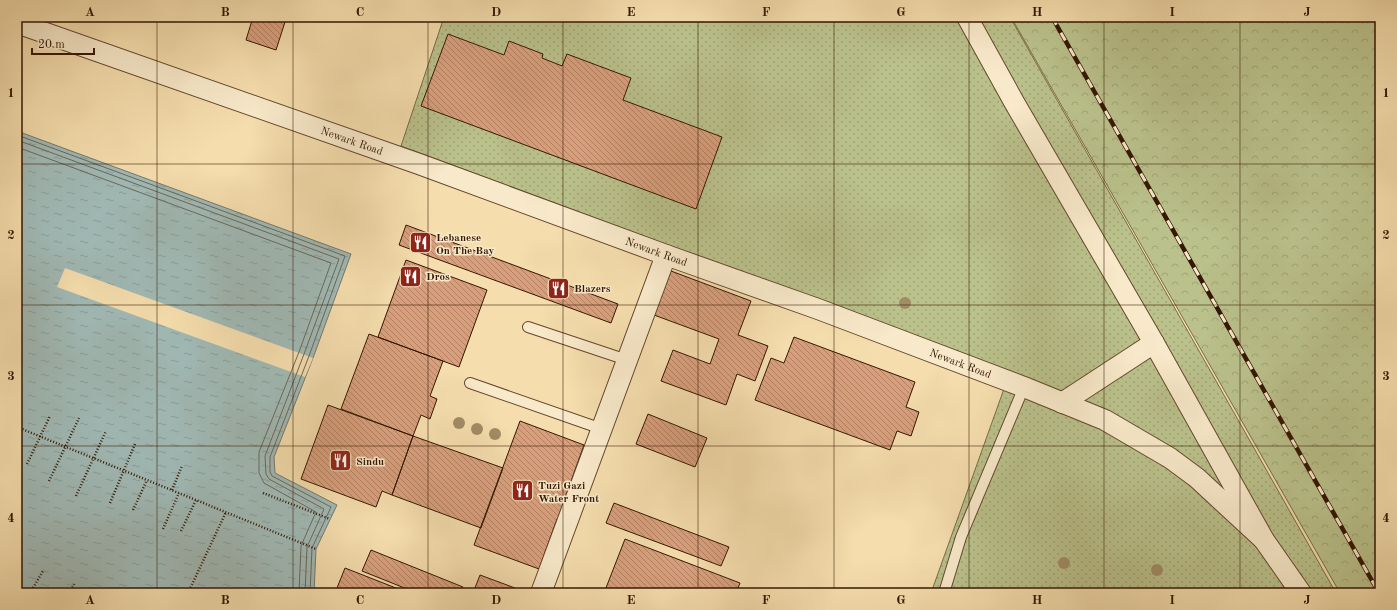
<svg xmlns="http://www.w3.org/2000/svg" width="1397" height="610" viewBox="0 0 1397 610" font-family="'Old Standard TT',serif">
  <defs>
    <pattern id="grass-dots" width="8" height="8" patternUnits="userSpaceOnUse"><rect width="8" height="8" fill="#bac18b"/><path d="M2 2h.1M6 6h.1" fill="none" stroke="#a0a576" stroke-width="1.8" stroke-linecap="round"/></pattern>
    <pattern id="forest-crowns" width="20" height="18" patternUnits="userSpaceOnUse"><rect width="20" height="18" fill="#bac18b"/><path d="M2 6a3 3 0 1 1 6 0M12 15a3 3 0 1 1 6 0" fill="none" stroke="#a0a576"/></pattern>
    <pattern id="water-ripples" width="26" height="14" patternUnits="userSpaceOnUse"><rect width="26" height="14" fill="#a0b9b5"/><path d="M2 4q2-2 4 0t4 0M15 11q2-2 4 0t4 0" fill="none" stroke="#8a9e9a"/></pattern>
    <pattern id="building-back-hatch" width="6" height="6" patternUnits="userSpaceOnUse"><rect width="6" height="6" fill="#d99f7c"/><path d="M-1 5l2 2M0 0l6 6M5-1l2 2" fill="none" stroke="#b18163"/></pattern>
  </defs>
  <rect width="100%" height="100%" fill="#f5ddad"/>
  <filter id="stains"><feTurbulence type="fractalNoise" baseFrequency=".005" numOctaves="4"/><feColorMatrix values="0 0 0 0 .2 0 0 0 0 .09 0 0 0 0 .02 0 0 0 .5 -.17"/></filter>
  <radialGradient id="worn" r=".72"><stop offset=".6" stop-color="#630" stop-opacity="0"/><stop offset="1" stop-color="#630" stop-opacity=".3"/></radialGradient>
  <!-- grass -->
  <path fill="url(#grass-dots)" stroke="#776c46" d="M444,17h566l326,576h-405l79,-221 -609,-226z"/>
  <!-- forest -->
  <path fill="url(#forest-crowns)" stroke="#776c46" d="M1011,17h369v576h-40z"/>
  <!-- water -->
  <path fill="url(#water-ripples)" stroke="#75786d" d="M17,131l334,123 -38,104 -39,99 1,16 62,32 -21,44 -2,44h-297z"/>
  <!-- pier -->
  <path fill="#f5ddad" d="M65,268l248,90 -8,19 -248,-90z"/>
  <g fill="none" stroke-linecap="round" stroke-linejoin="round">
    <!-- shore -->
    <path stroke="#6a685b" stroke-width="1" d="M17,135l328,121 -36,100 -39,101v15l2,4 59,31 -19,41 -2,45
      M17,140l322,119 -35,95 -39,102 1,18 3,5 55,30 -17,38 -2,46
      M17,147l314,116 -32,89 -40,100v21l5,10 52,29 -15,34 -2,47"/>
  </g>
  <!-- building -->
  <path fill="url(#building-back-hatch)" stroke="#341601" d="M253,17h18l14,5 -9,28 -30,-10z
    M448,34l56,21 5,-14 34,13 -1,4 20,8 5,-12 64,24 -8,22 99,37 -26,72 -275,-103z
    M406,225l212,79 -7,19 -212,-78z
    M406,260l81,30 -28,77 -81,-30z
    M671,271l80,30 -13,34 30,11 -13,35 -18,-7 -11,31 -65,-24 12,-31 37,14 9,-25 -65,-24z
    M369,334l74,27 -13,35 7,3 -7,20 -9,-4 -8,21 -72,-27z
    M794,337l121,45 -9,25 13,5 -8,24 -14,-5 -7,19 -135,-50 16,-42 13,5z
    M328,405l85,31 -21,59 -10,-4 -6,16 -75,-28z
    M648,414l59,24 -12,29 -59,-23z
    M520,421l64,24 -19,53 7,3 -6,20 -9,-2 -18,50 -65,-24z
    M413,436l90,32 -22,60 -89,-33z
    M614,503l115,44 -8,19 -115,-43z
    M625,539l115,44 -4,10h-132z
    M371,550l92,37 -3,6h-43l-55,-22z
    M345,568l56,22 -1,3h-65z
    M480,575l35,13 -2,5h-40z"/>
  <g fill="none" stroke-linecap="round" stroke-linejoin="round">
    <defs>
      <path id="lane" d="M528,327l99,33
        M470,383l132,46
        M944,593l17,-56 63,-150"/>
      <g id="street">
        <path d="M967,17l47,85 140,241 110,197 37,53"/>
        <path id="s1" d="M17,23l402,141 247,91 152,54 206,78 81,33 65,38 27,20 67,62"/>
        <path d="M1062,403l92,-60"/>
        <path d="M541,593l125,-338"/>
      </g>
    </defs>
    <!-- lane casing -->
    <use href="#lane" stroke="#64482c" stroke-width="12"/>
    <!-- street casing -->
    <use href="#street" stroke="#64482c" stroke-width="22"/>
    <!-- path -->
    <path stroke="#341601" stroke-width="2.5" stroke-dasharray="1 2" stroke-linecap="butt" d="M17,427l299,122
      M27,464l23,-48
      M49,481l30,-63
      M172,490l10,-24
      M263,493l67,26
      M76,496l30,-65
      M110,503l25,-59
      M133,510l14,-30
      M163,529l16,-36
      M181,531l15,-31
      M17,588l13,5
      M30,593l13,-22
      M70,593l5,-11
      M188,593l38,-81"/>
    <!-- lane -->
    <use href="#lane" stroke="#f8e9ca" stroke-width="10"/>
    <!-- street -->
    <use href="#street" stroke="#f8e9ca" stroke-width="20"/>
    <defs>
      <path id="rail" d="M1052,17l327,576"/>
    </defs>
    <!-- rail casing -->
    <use href="#rail" stroke="#341601" stroke-width="4.5"/>
    <!-- rail -->
    <use href="#rail" stroke="#f8e9ca" stroke-width="3" stroke-dasharray="9" stroke-linecap="butt"/>
  </g>
  <!-- trees -->
  <g fill="#a18c65">
    <circle cx="905" cy="303" r="6"/>
    <circle cx="459" cy="423" r="6"/>
    <circle cx="477" cy="429" r="6"/>
    <circle cx="495" cy="434" r="6"/>
    <circle cx="1064" cy="563" r="6"/>
    <circle cx="1157" cy="570" r="6"/>
  </g>
  <!-- grid -->
  <path fill="none" stroke="#341601" stroke-width="1" stroke-opacity="0.55" d="M157,17v576M293,17v576M428,17v576M563,17v576M698,17v576M834,17v576M969,17v576M1104,17v576M1240,17v576M17,164h1363M17,305h1363M17,446h1363"/>
  <!-- icons -->
  <defs>
    <symbol id="restaurant-square" viewBox="-11 -11 22 22"><rect x="-9" y="-9" width="18" height="18" rx="4" fill="#8f2418" stroke="#f8e9ca"/><path d="M-5-6h1v4h1v-4h1v4h1v-4h1v5L-1.5 .5V6h-2V.5L-5-1ZM5-6V6H3V1.5H1.5Q1.5-4 5-6Z" fill="#fff"/></symbol>
  </defs>
  <g fill-rule="evenodd">
    <use href="#restaurant-square" x="408" y="230" width="25" height="25"/>
    <use href="#restaurant-square" x="398" y="264" width="25" height="25"/>
    <use href="#restaurant-square" x="546" y="276" width="25" height="25"/>
    <use href="#restaurant-square" x="328" y="448" width="25" height="25"/>
    <use href="#restaurant-square" x="510" y="478" width="25" height="25"/>
  </g>
  <g text-anchor="middle" stroke-width="3" stroke-linejoin="round" paint-order="stroke">
    <!-- street labels -->
    <g font-size="11" fill="#341601" stroke="#f8e9ca">
      <text dy="4" stroke="none"><textPath href="#s1" startOffset="355">Newark Road</textPath></text>
      <text dy="4" stroke="none"><textPath href="#s1" startOffset="679">Newark Road</textPath></text>
      <text dy="4" stroke="none"><textPath href="#s1" startOffset="1003">Newark Road</textPath></text>
    </g>
    <!-- poi labels -->
    <g font-size="11" font-weight="bold" fill="#341601" stroke="#f8e9ca" text-anchor="start">
      <text x="436" y="241">Lebanese<tspan x="436" dy="13">On The Bay</tspan></text>
      <text x="426" y="280">Dros</text>
      <text x="574" y="292">Blazers</text>
      <text x="356" y="465">Sindu</text>
      <text x="538" y="489">Tuzi Gazi<tspan x="538" dy="13">Water Front</tspan></text>
    </g>
  </g>
  <!-- margin -->
  <rect width="1397" height="610" fill="none" stroke="#f5ddad" stroke-width="44"/>
  <!-- scale -->
  <path d="M32 48v6h62v-6" fill="none" stroke="#341601" stroke-width="2"/>
  <text x="38" y="48" font-size="12" fill="#341601" stroke="#f8e9ca" stroke-width="3" paint-order="stroke">20 m</text>
  <rect x="22" y="22" width="1353" height="566" fill="none" stroke="#341601" stroke-width="1.5"/>
  <g font-size="13" text-anchor="middle" font-weight="bold" fill="#341601">
    <text x="90" y="16">A</text>
    <text x="225" y="16">B</text>
    <text x="360" y="16">C</text>
    <text x="496" y="16">D</text>
    <text x="631" y="16">E</text>
    <text x="766" y="16">F</text>
    <text x="901" y="16">G</text>
    <text x="1037" y="16">H</text>
    <text x="1172" y="16">I</text>
    <text x="1307" y="16">J</text>
    <text x="11" y="97">1</text>
    <text x="1386" y="97">1</text>
    <text x="11" y="239">2</text>
    <text x="1386" y="239">2</text>
    <text x="11" y="380">3</text>
    <text x="1386" y="380">3</text>
    <text x="11" y="522">4</text>
    <text x="1386" y="522">4</text>
    <text x="90" y="604">A</text>
    <text x="225" y="604">B</text>
    <text x="360" y="604">C</text>
    <text x="496" y="604">D</text>
    <text x="631" y="604">E</text>
    <text x="766" y="604">F</text>
    <text x="901" y="604">G</text>
    <text x="1037" y="604">H</text>
    <text x="1172" y="604">I</text>
    <text x="1307" y="604">J</text>
  </g>
  <rect width="100%" height="100%" filter="url(#stains)"/>
  <rect width="100%" height="100%" fill="url(#worn)"/>
</svg>
